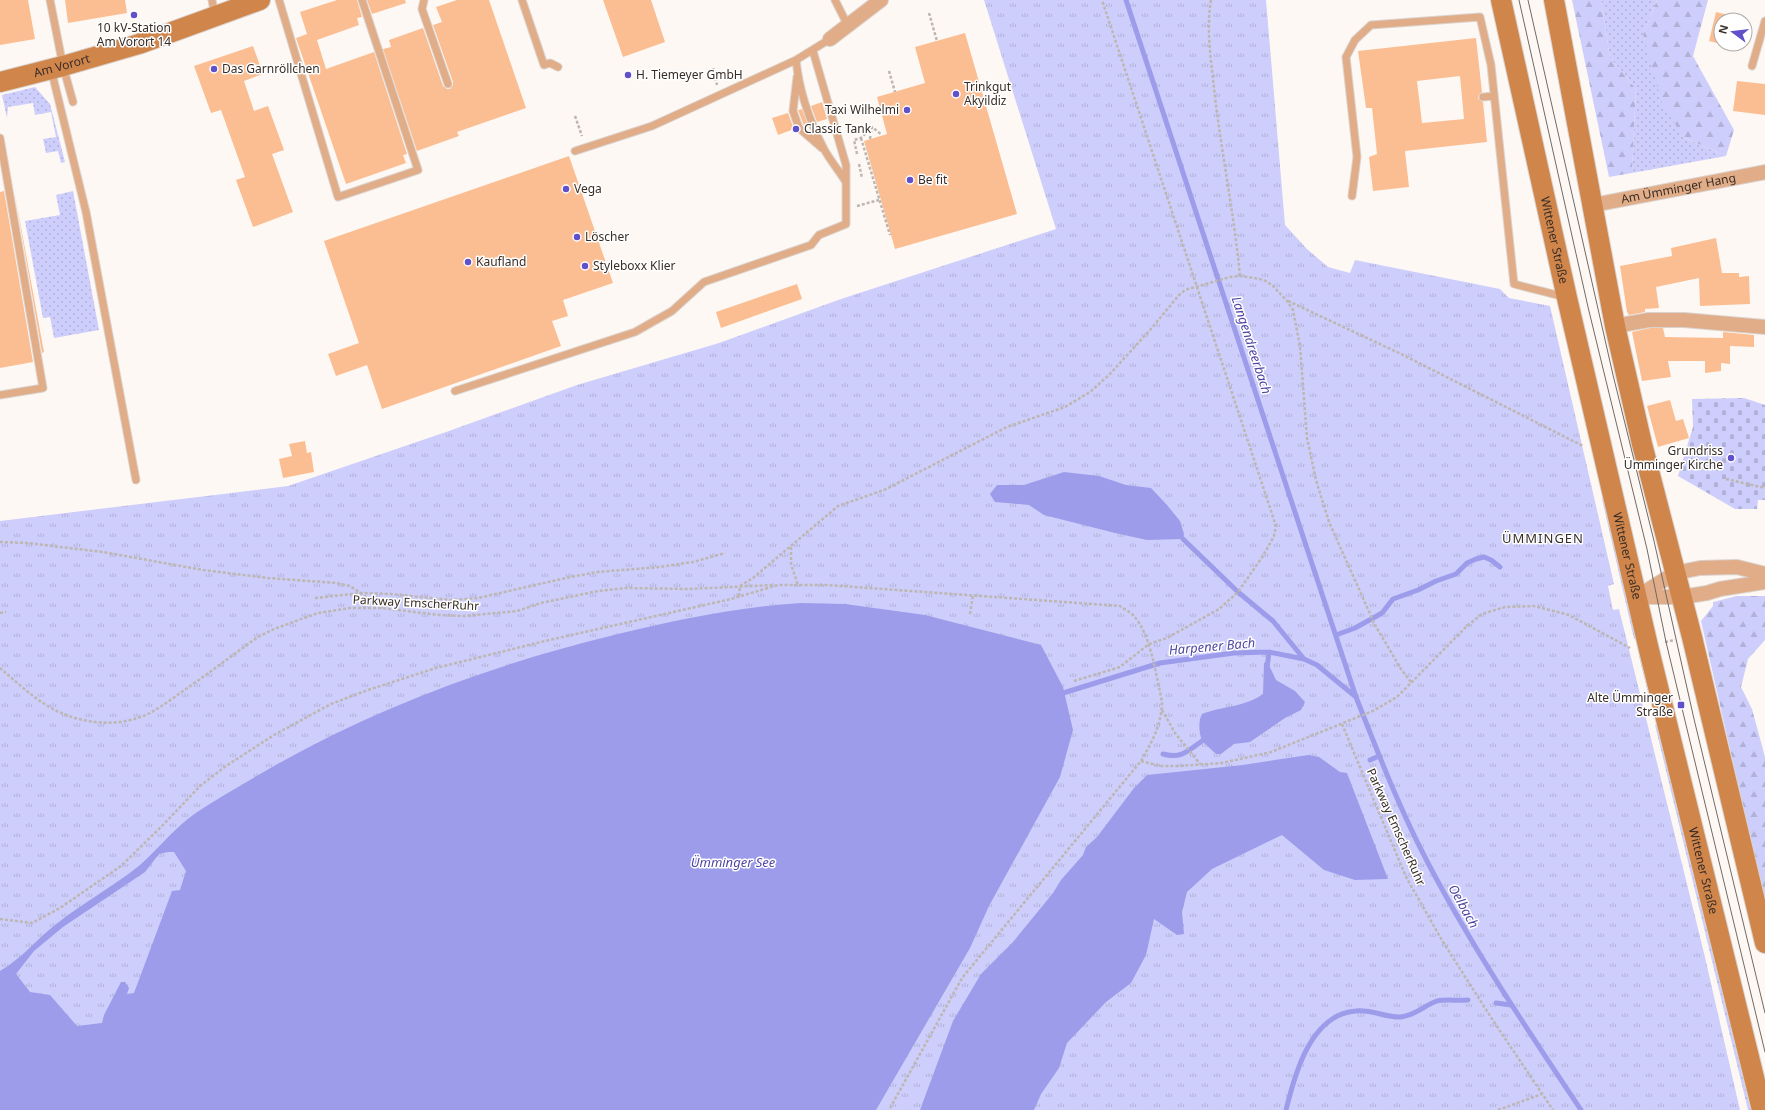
<svg xmlns="http://www.w3.org/2000/svg" width="1765" height="1110" viewBox="0 0 1765 1110" font-family="'Noto Sans',sans-serif">
  <defs>
    <pattern id="grass-dots" width="8" height="8" patternUnits="userSpaceOnUse"><rect width="8" height="8" fill="#cdcefc"/><path d="M2 2h.1M6 6h.1" fill="none" stroke="#b1b1d8" stroke-width="1.8" stroke-linecap="round"/></pattern>
    <pattern id="forest-firs" width="22" height="20" patternUnits="userSpaceOnUse"><rect width="22" height="20" fill="#cdcefc"/><path d="M5 1l3.5 6h-7zM16 11l3.5 6h-7z" fill="#b1b1d8"/></pattern>
    <pattern id="cemetery-stones" width="16" height="16" patternUnits="userSpaceOnUse"><rect width="16" height="16" fill="#cdcefc"/><path d="M2 7V4a2 2 0 0 1 4 0v3zM10 15v-3a2 2 0 0 1 4 0v3z" fill="#b1b1d8"/></pattern>
    <pattern id="park-tufts" width="24" height="20" patternUnits="userSpaceOnUse"><rect width="24" height="20" fill="#cdcefc"/><path d="M3 7l-1-3M5 7V3M7 7l1-3M15 17l-1-3M17 17v-4M19 17l1-3" fill="none" stroke="#b1b1d8"/></pattern>
  </defs>
  <rect width="100%" height="100%" fill="#fef8f4"/>
  <!-- grass -->
  <path fill="url(#grass-dots)" d="M1601,0h56l-14,35 40,102 43,19 -94,17 4,-84 -26,-31z
    M35,87l15,17 15,58 -4,1 -3,-12 -12,2 -3,-14 13,-2 -5,-25 -16,3 -2,-12 -25,4 -1,11 -5,-23z
    M73,191l26,139 -45,8 -4,-21 -7,1 -18,-97 35,-6 -4,-20z
    M1602,499h2l34,140h-4z
    M1641,653l12,47 -3,1 -11,-45z
    M1659,724l92,386h-3l-93,-385z"/>
  <!-- forest -->
  <path fill="url(#forest-firs)" d="M1572,0h29l9,58 26,31 -4,84 -23,4z
    M1657,0h51l-15,56 41,74 -8,26 -43,-19 -21,-34 -19,-68z
    M1737,596h28v44l-17,19 -7,28 11,22 13,48v147l-64,-283 12,-15v-4z"/>
  <!-- cemetery -->
  <path fill="url(#cemetery-stones)" d="M1744,398l21,7v95h-7l-1,9h-22l-57,-33 15,-49 -1,-28z"/>
  <!-- park -->
  <path fill="url(#park-tufts)" d="M984,0h282l19,225 22,24 21,18 22,6 5,-13 145,29 9,9 41,8 64,278 -6,2 5,24 6,-1 85,344 36,157h-1740v-589l288,-35 158,-54 131,-47 142,-42 122,-44 215,-70z"/>
  <!-- water -->
  <path fill="#9d9ceb" fill-rule="evenodd" d="M1064,472l35,4 27,9 25,3 16,17 13,16 4,13 -1,5 -36,1 -32,-7 -71,-18 -15,-10 -34,-3 -5,-8 7,-9h27z
    M801,603l44,1 80,11 116,30 22,42 10,43 -13,47 -71,129 -19,42 -94,162h-876v-139c21,-12 36,-31 55,-46 27,-22 58,-38 85,-60 17,-15 31,-33 49,-47 19,-14 41,-26 61,-38 113,-68 237,-114 364,-145 62,-15 124,-28 187,-32zM168,852h6l12,19 -6,19 -8,1 -38,102 -7,1 2,-6 -4,-6h-4l-17,33 -2,8 -25,3 -27,-31 -20,-3 -14,-18 18,-23 29,-24 82,-55 14,-18z
    M1267,661l9,19 19,11 10,11 -4,8 -16,8 -35,24 -16,2 -13,10h-5l-14,-13c-3,-8 -4,-20 0,-27 21,-8 43,-7 61,-20l1,-31z
    M1308,755l11,2 21,15 7,1 41,106 -33,1 -31,-10 -42,-35 -70,34 -25,23 -5,20 2,22 -7,1 -23,-16 -8,36 -15,28 -25,19 -39,41 -8,25 -18,26 -7,16h-114l33,-89 28,-47 32,-32 40,-49 8,-13 22,-25 3,-8 11,-10 37,-49 13,-13 96,-10z"/>
  <g fill="none" stroke-linecap="round" stroke-linejoin="round">
    <!-- stream -->
    <path stroke="#9d9ceb" stroke-width="5" d="M1126,0l230,697c22,56 44,113 72,166 45,86 99,166 153,247
      M1183,539l55,53 35,29 31,38
      M1336,635l19,-7 20,-11 7,-4 11,-14 25,-9 18,-9 20,-7 11,-11 9,-4 8,-2 7,3 9,7
      M1267,668l2,-16
      M1060,694l100,-31 74,-10 35,-1 35,7 13,6 39,32
      M1163,754c18,5 25,-3 39,-13
      M1370,760l9,-4
      M1496,1003l15,2
      M1286,1110c9,-37 25,-96 70,-99 15,-2 31,7 45,6 15,-2 24,-12 36,-16 9,-2 21,0 31,-1"/>
  </g>
  <!-- building -->
  <path fill="#fbbe92" fill-rule="evenodd" d="M0,0h28l7,39 -35,6z
    M65,0h60l2,13 -59,10z
    M337,0h20l5,17 -5,1 2,7 -42,15 9,29 48,-17 33,102 -4,1 3,8 -60,21 -50,-146 11,-4 -7,-22z
    M367,0h38l1,3 -34,11z
    M457,0h32l37,108 -69,24 2,4 -42,15 -34,-102 8,-2 -2,-7 34,-12 20,58 4,3h3l3,-4v-3l-20,-57 9,-3 -6,-15z
    M603,0h48l14,42 -42,15z
    M1716,12l25,6 -1,2h-19v24l-12,-3z
    M965,33l52,181 -122,35 -31,-108 23,-7 -10,-37 48,-14 -10,-36z
    M1476,38l6,54 -3,3 -1,3 5,4 4,40 -82,9 4,36 -36,4 -4,-34 8,-3 -5,-46h-6l-8,-57zM1460,76l4,43 -42,4 -5,-42z
    M253,46l10,28 -19,7 10,30 14,-5 16,44 -12,4 21,58 -40,15 -17,-47 9,-3 -24,-67 -10,3 -17,-47z
    M1737,81l28,3v31l-32,-4z
    M822,102l5,17 -10,3 -6,-16z
    M802,109l6,16 -4,1 -6,-16z
    M788,113l6,16 -16,6 -6,-17z
    M569,156l44,127 -50,17 5,16 -16,5 9,25 -179,63 -15,-44 -31,11 -8,-22 31,-11 -35,-102z
    M14,189l30,163 -2,1z
    M4,191l29,171 -33,6v-176z
    M1716,238l6,35h17v4l10,-1 1,28 -50,2 -1,-28 -43,9 3,21 -14,1v3l-16,3 -2,-3 -7,-46 52,-10 -1,-8z
    M797,284l5,15 -81,29 -5,-16z
    M1650,328h13l2,9 58,1v-6l31,3v12l-24,-1v18l-9,-1v8l-16,2v-12h-37l3,16 -29,4 -10,-49z
    M1670,400l6,21 7,-2 6,19 -31,9 -11,-41z
    M305,441l2,12 4,-1 3,20 -31,6 -4,-19 13,-3 -3,-12z"/>
  <g fill="none" stroke-linecap="round" stroke-linejoin="round">
    <defs>
      <path id="lane" d="M50,0l13,66 10,36
        M212,0l3,16
        M279,0l59,197 80,-27 -56,-170
        M424,0l-2,9 26,75
        M522,0l22,65 6,-2 8,4
        M835,0l13,26
        M796,60c3,30 14,62 28,89 6,11 15,22 22,33
        M1752,66l13,-45
        M51,69l35,143 50,268
        M797,77l-4,34 6,17 23,20
        M1483,97l11,-1
        M0,138l43,250 -43,7
        M575,151l77,-25 144,-66 34,-21
        M1352,196l5,-39 -11,-100 9,-17 16,-15 109,-8 11,48 23,219 51,13
        M455,391l180,-59 37,-21 32,-29 107,-37 8,-10 27,-11v-59l-33,-114"/>
      <g id="street">
        <path d="M830,39l51,-39"/>
        <path id="s1" d="M1593,205l172,-33"/>
        <path d="M1615,326l34,-6h35l81,7"/>
        <path d="M1637,597l38,-24 25,-5 37,-1 28,7"/>
        <path d="M1638,597h44l25,-4 13,-4 45,-7"/>
      </g>
      <g id="secondary">
        <path id="s2" d="M1501,0l66,298 81,348 114,464"/>
        <path d="M1554,0l61,326 27,118 50,193 73,306"/>
        <path id="s3" d="M0,82l63,-16 76,-22 121,-44"/>
      </g>
    </defs>
    <!-- lane casing -->
    <use href="#lane" stroke="#dad3cf" stroke-width="9"/>
    <!-- street casing -->
    <use href="#street" stroke="#dad3cf" stroke-width="16"/>
    <!-- secondary casing -->
    <use href="#secondary" stroke="#dad3cf" stroke-width="22"/>
    <!-- path -->
    <path stroke="#bdb6b1" stroke-width="2.5" stroke-dasharray="3 2" stroke-linecap="butt" d="M1211,0c-5,29 0,60 3,88 7,63 20,125 26,188
      M929,13l8,28
      M713,68l4,17
      M889,71l6,21
      M575,116l7,20
      M861,138l29,97
      M870,139l2,-12 10,8
      M857,154l-3,-14 7,-2 11,-11
      M859,164l3,14
      M857,206l22,-6
      M1288,301l113,53 182,92
      M1726,479l39,9
      M0,542l27,1 76,9 100,18 65,8 68,5 14,3 32,22
      M791,547v17l7,21
      M740,586l13,-8 85,-72 46,-16 123,-63 58,-20 25,-15 19,-17 41,-45 29,-35 6,-5 45,-13 10,-1 14,2 10,2 9,6 14,15 6,9 7,36 7,92 9,42 13,42 46,103 26,44 10,13
      M739,596l1,-10
      M315,598l46,-5 30,1 60,6 27,-2 88,-20 31,-6 63,-5 33,-5 32,-9
      M0,613l6,-1
      M970,614l3,-19
      M1665,642l10,-2
      M0,668c18,15 37,34 59,44 28,13 63,15 91,1 16,-9 31,-21 46,-31 21,-15 41,-30 62,-45l16,-8 44,-16 32,-5h32l57,7 26,1 52,-5 24,-8 57,-12 28,-3 62,1 86,-4
      M1074,681l46,-14 29,-23 18,-6 52,-29 19,-17 25,-36 11,-20 2,-10 -174,-526
      M1162,710l13,23 25,31
      M1342,724l64,153 37,65 49,77 61,91
      M1141,761l19,5h19l43,-3 49,-11 102,-41 24,-14 69,-70 16,-13 23,-7 29,-1 35,9 61,33
      M0,919l32,4 28,-15 61,-42 41,-40 38,-40 26,-20 48,-31 57,-31 37,-14 68,-22 109,-27 186,-42 47,-14h49l293,21c4,3 10,6 13,9 18,19 23,61 29,86 0,23 -10,41 -21,60l-179,217 -73,132
      M1498,1110l44,-16"/>
    <!-- lane -->
    <use href="#lane" stroke="#e0ad88" stroke-width="7"/>
    <!-- street -->
    <use href="#street" stroke="#e0ad88" stroke-width="14"/>
    <!-- secondary -->
    <use href="#secondary" stroke="#d0854b" stroke-width="20"/>
    <!-- tram -->
    <path stroke="#726963" stroke-width="1" d="M1519,0l69,307 59,242 19,93 99,410
      M1528,0l85,375 41,166 40,178 71,294"/>
  </g>
  <!-- markers -->
  <g fill="#6051ca" stroke="#fff" stroke-width="1.5">
    <circle cx="134" cy="15" r="4"/>
    <circle cx="214" cy="69" r="4"/>
    <circle cx="628" cy="75" r="4"/>
    <circle cx="956" cy="94" r="4"/>
    <circle cx="907" cy="110" r="4"/>
    <circle cx="796" cy="129" r="4"/>
    <circle cx="910" cy="180" r="4"/>
    <circle cx="566" cy="189" r="4"/>
    <circle cx="577" cy="237" r="4"/>
    <circle cx="468" cy="262" r="4"/>
    <circle cx="585" cy="266" r="4"/>
    <circle cx="1731" cy="458" r="4"/>
    <rect x="1677" y="701" width="8" height="8" rx="2"/>
  </g>
  <g text-anchor="middle" stroke-width="3" stroke-linejoin="round" paint-order="stroke">
    <!-- poi labels -->
    <g font-size="12" fill="#382d26" stroke="#fff" text-anchor="start">
      <text x="134" y="32" text-anchor="middle">10 kV-Station<tspan x="134" dy="14">Am Vorort 14</tspan></text>
      <text x="222" y="73">Das Garnröllchen</text>
      <text x="636" y="79">H. Tiemeyer GmbH</text>
      <text x="964" y="91">Trinkgut<tspan x="964" dy="14">Akyildiz</tspan></text>
      <text x="899" y="114" text-anchor="end">Taxi Wilhelmi</text>
      <text x="804" y="133">Classic Tank</text>
      <text x="918" y="184">Be fit</text>
      <text x="574" y="193">Vega</text>
      <text x="585" y="241">Löscher</text>
      <text x="476" y="266">Kaufland</text>
      <text x="593" y="270">Styleboxx Klier</text>
      <text x="1723" y="455" text-anchor="end">Grundriss<tspan x="1723" dy="14">Ümminger Kirche</tspan></text>
      <text x="1673" y="702" text-anchor="end">Alte Ümminger<tspan x="1673" dy="14">Straße</tspan></text>
    </g>
    <!-- street labels -->
    <g font-size="12" fill="#382d26" stroke="#fff">
      <text dy="4" stroke="none"><textPath href="#s3" startOffset="64">Am Vorort</textPath></text>
      <text dy="4" stroke="none"><textPath href="#s1" startOffset="87">Am Ümminger Hang</textPath></text>
      <text dy="4" stroke="none"><textPath href="#s2" startOffset="246">Wittener Straße</textPath></text>
      <text dy="4" stroke="none"><textPath href="#s2" startOffset="570">Wittener Straße</textPath></text>
      <text transform="translate(416 603) rotate(3)" y="4">Parkway EmscherRuhr</text>
      <text transform="translate(1396 827) rotate(66)" y="4">Parkway EmscherRuhr</text>
      <text dy="4" stroke="none"><textPath href="#s2" startOffset="894">Wittener Straße</textPath></text>
    </g>
    <!-- water labels -->
    <g font-size="13" font-style="italic" fill="#4f46a2" stroke="#fff">
      <text transform="translate(1252 345) rotate(72)" y="5">Langendreerbach</text>
      <text transform="translate(1212 646) rotate(-5)" y="5">Harpener Bach</text>
      <text x="733" y="867">Ümminger See</text>
      <text transform="translate(1464 906) rotate(61)" y="5">Oelbach</text>
    </g>
    <!-- neighbourhood labels -->
    <g font-size="13" letter-spacing="1" fill="#382d26" stroke="#fff">
      <text x="1543" y="543">ÜMMINGEN</text>
    </g>
  </g>
  <!-- north arrow -->
  <g transform="translate(1733 32) rotate(285)"><circle r="19" fill="#ffffff" stroke="#afaba8"/>
  <path d="M0-3L7 15L0 10L-7 15Z" fill="#6051ca"/>
  <text y="-6" font-size="11" font-weight="bold" text-anchor="middle" fill="#382d26">N</text>
  </g>
</svg>
